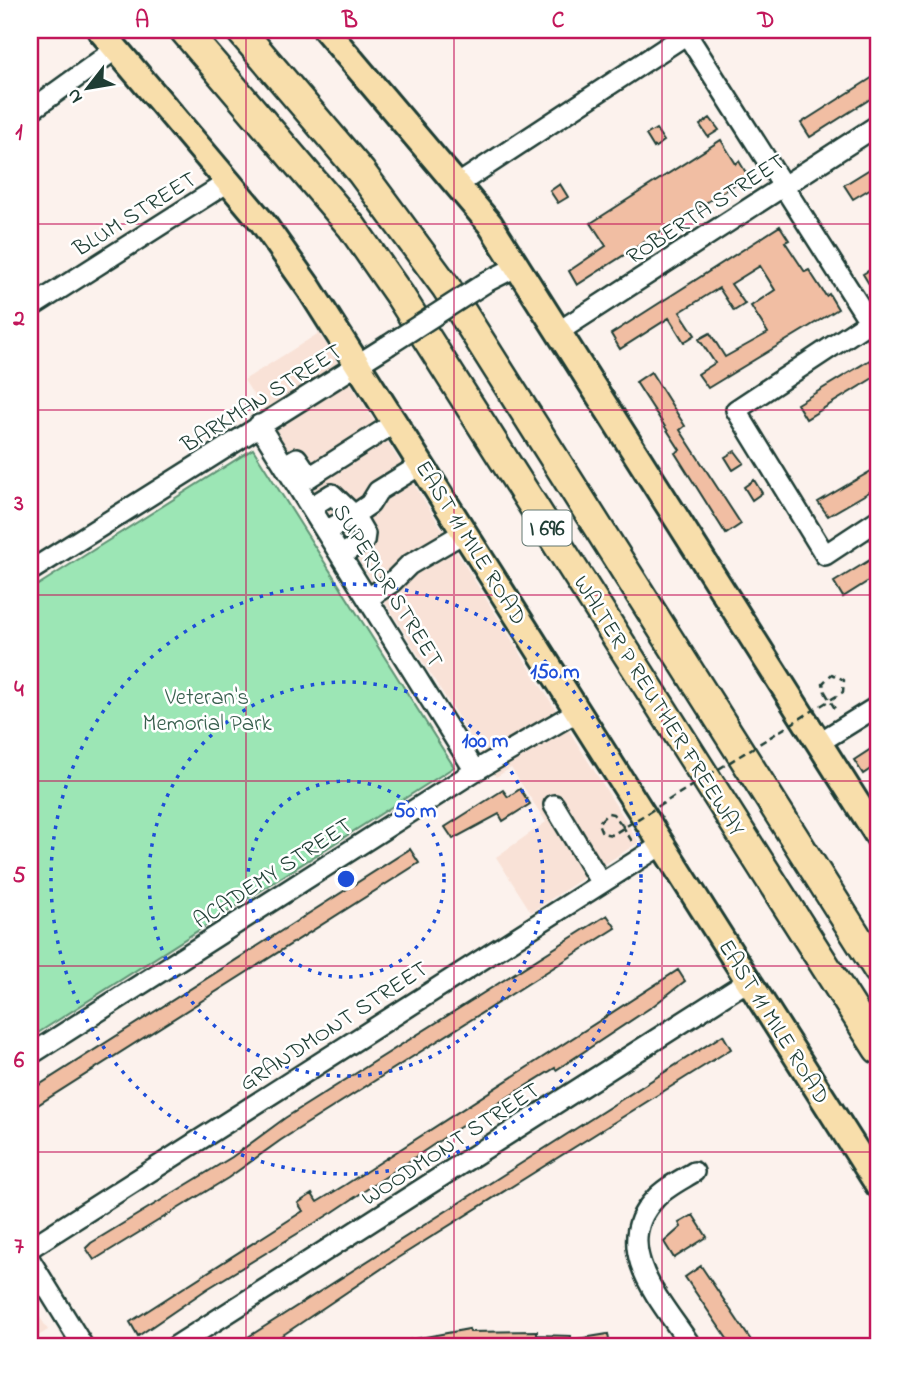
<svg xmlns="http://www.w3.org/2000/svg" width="908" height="1376" viewBox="0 0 908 1376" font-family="'Indie Flower',sans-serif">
  <rect width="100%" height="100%" fill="#fcf2ed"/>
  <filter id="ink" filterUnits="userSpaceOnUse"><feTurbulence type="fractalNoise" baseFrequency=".0143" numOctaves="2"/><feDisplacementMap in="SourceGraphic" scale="14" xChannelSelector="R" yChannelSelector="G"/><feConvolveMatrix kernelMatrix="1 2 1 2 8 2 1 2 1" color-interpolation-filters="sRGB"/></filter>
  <g filter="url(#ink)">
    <!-- built -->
    <path fill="#f9e2d7" d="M319,333l320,509 -108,70 -35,-55 50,-35 -35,-54 -15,9 -252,-397z
      M30,1301l18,29 -18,11z"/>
    <!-- green -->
    <path fill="#9ce6b5" stroke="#5e9274" stroke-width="2" d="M253,449l201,318 -424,271v-448z"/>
    <!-- building -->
    <path fill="#f1bea3" stroke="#1f3d34" stroke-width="2" d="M878,74v20l-68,43 -9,-14z
      M710,118l9,12 -11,7 -8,-12z
      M656,129l8,12 -10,7 -8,-13z
      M721,140l15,24 3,-3 9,15 -171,109 -8,-14 37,-25 -15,-23z
      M878,164v20l-25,15 -9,-14z
      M560,184l8,13 -10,6 -8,-12z
      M780,226l9,14 -4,2 20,30 4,-2 17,26 3,-2 9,15 -130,79 -10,-14 17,-11 -16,-24 11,-6 15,24 43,-24 -17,-27 24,-16 -15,-24 -29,18 14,20 -11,7 -15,-23 -39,24 15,23 -11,7 -15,-24 -49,31 -9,-15z
      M878,265v34l-15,-25z
      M870,360l8,15 -72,44 -9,-15z
      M651,372l34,54 -5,4 61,94 -15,10 -51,-81 5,-3 -44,-68z
      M735,451l9,12 -11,7 -8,-13z
      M878,467v20l-50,29 -10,-14z
      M754,480l8,13 -10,7 -8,-13z
      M878,555v20l-35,22 -9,-15z
      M874,747l4,7v10l-15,10 -9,-14z
      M520,789l10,15 -27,17 -4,-7 -46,25 -8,-12 58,-37 5,7z
      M410,849l9,14 -383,243 -6,-10 3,-7z
      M607,915l9,13 -335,212 -53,38 -134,82 -8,-12 5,-5 141,-86 53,-39z
      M678,970l7,11 -32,25 -97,64 -1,-2 -98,61 -124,83 -126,77 -69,47 -8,-14 173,-111 -5,-8 14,-9 5,8 28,-17z
      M723,1035l8,14 -335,210 -110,74 -22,13h-30z
      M693,1215l14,22 -33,21 -10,-16 17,-15 -2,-4z
      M701,1266l51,76 -7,4h-13l-47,-69z
      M469,1329l1,3 67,-1v4l34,1v4l37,-6 2,12h-211l-1,-4z"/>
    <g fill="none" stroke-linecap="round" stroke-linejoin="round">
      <defs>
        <path id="minor" d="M684,30l194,305
          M30,111l86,-62
          M457,185l236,-155
          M488,281l30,-15
          M30,308l198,-126
          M878,316l-142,94 89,145 53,-35
          M558,332l320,-207
          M259,425l216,346
          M285,465l12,-7 13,19
          M297,485l99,-63
          M311,507l21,-13 22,21 16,-11 8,-13 44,-27
          M326,531l28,-16 11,19 -1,7 -23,14
          M30,571l357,-225
          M368,598l23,-15 18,-18 56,-33
          M820,742l58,-36
          M554,805l47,78
          M30,1055l445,-284 103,-60
          M30,1248l633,-404
          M30,1260l53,86
          M176,1346l573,-366
          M691,1346c-28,-43 -82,-98 -37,-146 10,-12 27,-20 40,-28"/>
        <path id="major" d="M100,30l163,193 46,65 569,897
          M326,30l164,194 388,612"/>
        <path id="highway" d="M184,30l168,197 48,69 478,753
          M240,30l121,142 85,115 432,683"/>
      </defs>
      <!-- minor casing -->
      <use href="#minor" stroke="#1f3d34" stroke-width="24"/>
      <!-- major casing -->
      <use href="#major" stroke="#1f3d34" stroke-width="30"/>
      <!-- highway casing -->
      <use href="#highway" stroke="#1f3d34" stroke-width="33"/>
      <!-- path -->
      <path stroke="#1f3d34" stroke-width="2.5" stroke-dasharray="7 5" stroke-linecap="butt" d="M825,692l12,20
        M622,825l11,18"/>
      <!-- minor -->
      <use href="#minor" stroke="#fff" stroke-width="19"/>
      <!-- major -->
      <use href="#major" stroke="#f8deab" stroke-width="24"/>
      <!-- highway -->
      <use href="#highway" stroke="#f8deab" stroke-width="28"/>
      <defs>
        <path id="minor-bridge" d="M387,346l101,-65"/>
      </defs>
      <!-- minor-bridge casing -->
      <use href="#minor-bridge" stroke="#1f3d34" stroke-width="24" stroke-linecap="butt"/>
      <!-- path-bridge -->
      <path stroke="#1f3d34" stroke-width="2.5" stroke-dasharray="7 5" stroke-linecap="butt" d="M622,825l-9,-11 -5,-1 -10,10 4,10 10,2 231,-143 1,-12 -12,-6 -9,9 2,9"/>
      <!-- minor-bridge -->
      <use href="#minor-bridge" stroke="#fff" stroke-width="19"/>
    </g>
  </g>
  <!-- grid -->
  <path fill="none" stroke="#c2185b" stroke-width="2" stroke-opacity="0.55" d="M246,30v1316M454,30v1316M662,30v1316M30,224h848M30,410h848M30,595h848M30,781h848M30,966h848M30,1152h848"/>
  <!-- distance rings -->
  <g fill="none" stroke="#1d4ed8" stroke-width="3.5" stroke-dasharray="3.5 7">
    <circle cx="346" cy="879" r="98"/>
    <circle cx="346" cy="879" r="197"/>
    <circle cx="346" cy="879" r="295"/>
  </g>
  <g text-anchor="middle" stroke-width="5" stroke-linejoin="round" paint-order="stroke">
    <!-- shield labels -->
    <rect fill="#fff" stroke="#627771" stroke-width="2" x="522.5" y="510.5" width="49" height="35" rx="5"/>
    <g font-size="21" font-weight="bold" fill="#1f3d34">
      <text x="547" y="535">I 696</text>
    </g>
    <!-- street labels -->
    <g font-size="23" fill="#1f3d34" stroke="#fff">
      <text transform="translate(705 208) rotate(-33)" y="8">ROBERTA STREET</text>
      <text transform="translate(134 213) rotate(-32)" y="8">BLUM STREET</text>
      <text transform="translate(261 397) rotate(-32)" y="8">BARKMAN STREET</text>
      <text transform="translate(472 542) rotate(58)" y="8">EAST 11 MILE ROAD</text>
      <text transform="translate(389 585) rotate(58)" y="8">SUPERIOR STREET</text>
      <text transform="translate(660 705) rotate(58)" y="8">WALTER P REUTHER FREEWAY</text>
      <text transform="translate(272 872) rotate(-33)" y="8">ACADEMY STREET</text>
      <text transform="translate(775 1021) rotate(58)" y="8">EAST 11 MILE ROAD</text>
      <text transform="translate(333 1025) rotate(-33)" y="8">GRANDMONT STREET</text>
      <text transform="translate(450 1143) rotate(-33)" y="8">WOODMONT STREET</text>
    </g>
    <!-- park labels -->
    <g font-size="23" fill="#385f4e" stroke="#fff">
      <text x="207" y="704">Veteran's<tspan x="207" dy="26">Memorial Park</tspan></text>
    </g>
  </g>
  <circle cx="346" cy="879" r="10" fill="#1d4ed8" stroke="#fff" stroke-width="3.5"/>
  <g font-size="21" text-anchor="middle" font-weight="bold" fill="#1d4ed8" stroke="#fff" stroke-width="5" stroke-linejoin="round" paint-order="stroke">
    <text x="555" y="678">150 m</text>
    <text x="485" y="747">100 m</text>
    <text x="415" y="817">50 m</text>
  </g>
  <!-- margin -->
  <rect width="908" height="1376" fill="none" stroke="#fff" stroke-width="77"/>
  <!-- north arrow -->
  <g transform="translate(88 88) rotate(239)" stroke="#ffffff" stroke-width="5" paint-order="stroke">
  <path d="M0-5L12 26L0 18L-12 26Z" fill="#1f3d34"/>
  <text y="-10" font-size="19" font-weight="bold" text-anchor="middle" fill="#1f3d34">N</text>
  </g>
  <rect x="38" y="38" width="832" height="1300" fill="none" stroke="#c2185b" stroke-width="2.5"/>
  <g font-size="23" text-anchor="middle" font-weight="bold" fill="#c2185b">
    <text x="142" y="27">A</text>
    <text x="350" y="27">B</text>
    <text x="558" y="27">C</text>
    <text x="766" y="27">D</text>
    <text x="19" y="139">1</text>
    <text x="19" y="325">2</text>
    <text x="19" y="510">3</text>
    <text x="19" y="696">4</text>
    <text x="19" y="882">5</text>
    <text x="19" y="1067">6</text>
    <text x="19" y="1253">7</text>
  </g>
</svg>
